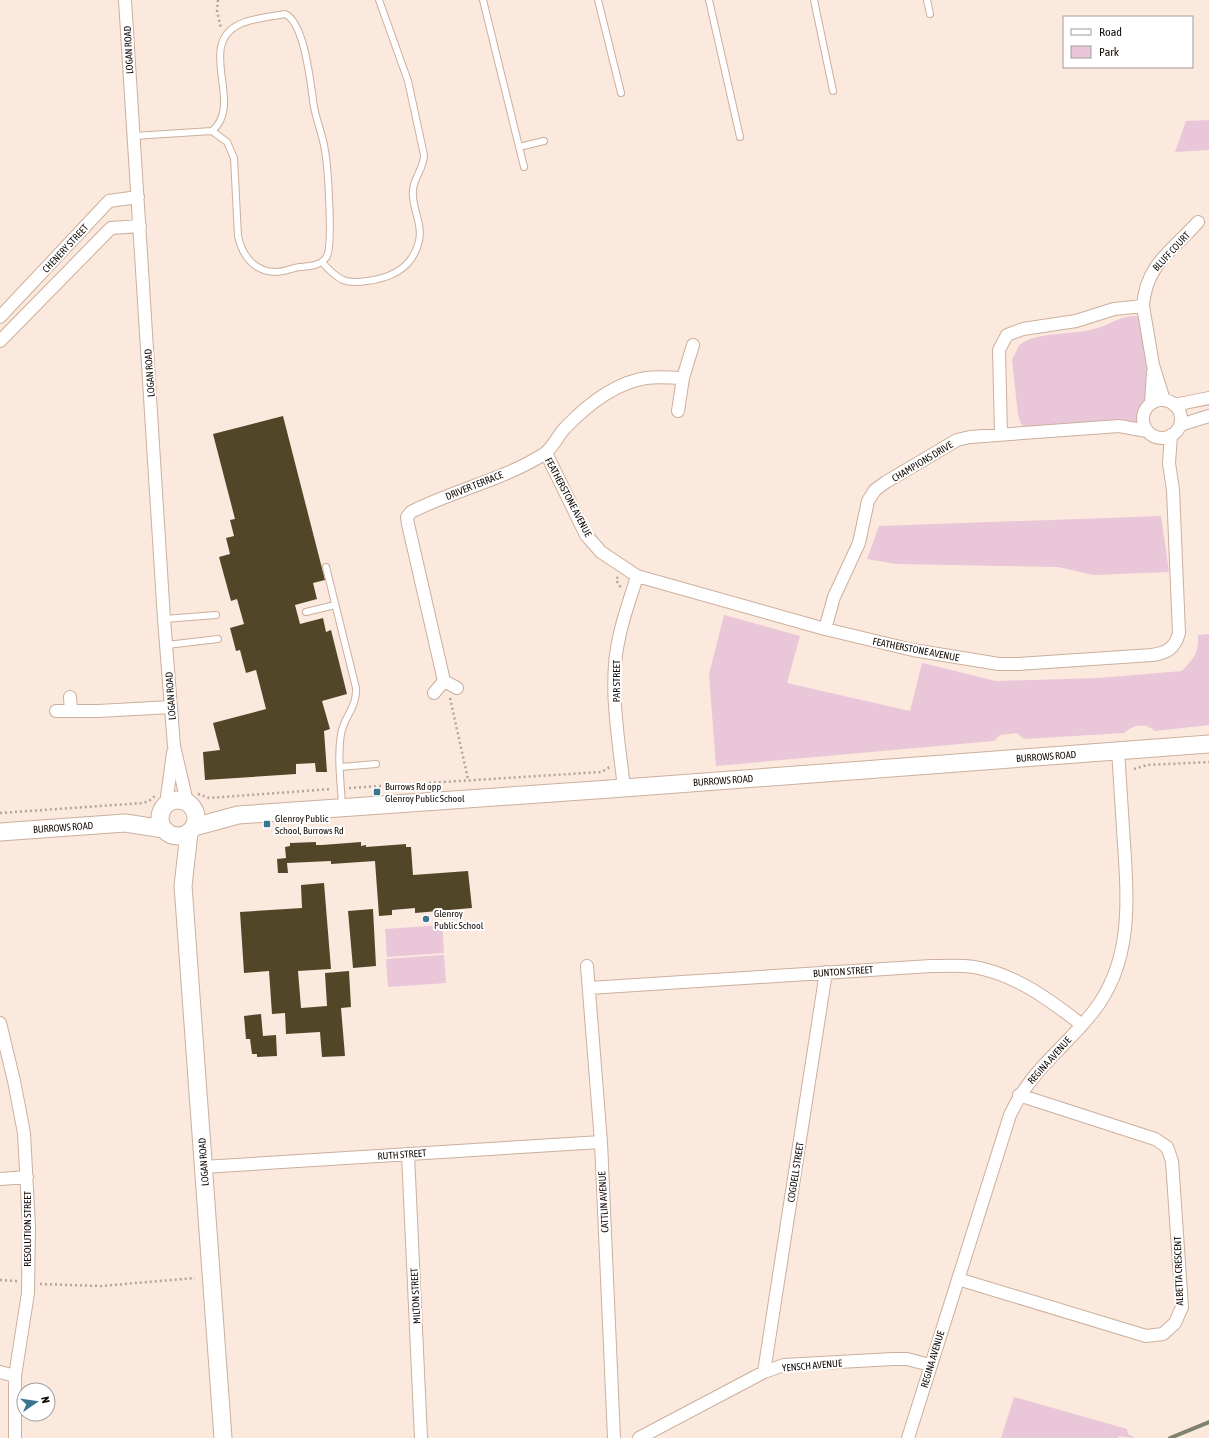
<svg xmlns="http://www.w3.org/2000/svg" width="1209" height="1438" viewBox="0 0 1209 1438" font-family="'Asap Condensed',sans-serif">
  <rect width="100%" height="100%" fill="#fce9dd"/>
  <!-- green -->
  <path fill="#e9c6d8" d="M1209,120v30l-34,2 11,-31z
    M1137,316l5,2 11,86 -12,16 -10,4 -105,4 -5,-4 -3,-9 -6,-55 7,-15c22,-15 53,-9 79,-17 12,-4 25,-13 39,-12z
    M1161,516l8,56 -75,3 -36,-8 -162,-3 -29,-5 12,-33z
    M724,615l76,21 -13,47 123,28 12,-48 74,18 102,-3 84,-7c12,-13 17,-18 16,-36l11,-1v91l-54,6c-10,-8 -21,-7 -31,2l-100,6 -7,-6 -17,2 -6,6 -278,25 -7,-92z
    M442,925l2,28 -57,4 -2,-28z
    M444,955l2,28 -58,4 -2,-28z
    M1014,1397l113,32 1,5 7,4 -16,-2 -1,2h-117z"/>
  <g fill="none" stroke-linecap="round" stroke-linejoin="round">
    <!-- stream -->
    <path stroke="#7e846c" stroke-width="4" d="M1170,1438l39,-16"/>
  </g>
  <!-- building -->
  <path fill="#514728" d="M283,416l42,164 -12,3 4,16 -22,6 5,19 23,-6 3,14 5,-2 16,64 -25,7 8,28 -6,2 3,41h-11l-1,-9 -19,1v10l-91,6 -2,-28 17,-2 -7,-27 53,-14 -10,-39 -10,3 -6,-23 -4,1 -6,-23 14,-4 -7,-25 -6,2 -12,-44 11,-3 -4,-16 8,-2 -4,-16 5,-1 -22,-85z
    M316,842v3h6l39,-3v4l5,-1v2l40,-3v3h5l2,28 55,-4 4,37 -57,5v-5l-23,2v5l-13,1 -4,-55 -44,3v-3l-44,2 1,10h-10l-1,-14 9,-1 -1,-11 5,-1v-3z
    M324,883l7,86 -33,2 3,37 26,-2 -2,-33 24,-2 2,36 -10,1 4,48 -23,1 -2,-25 -34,2 -1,-21 -13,1 -3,-43 -25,2 -4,-61 62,-4 -1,-23z
    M373,909l3,57 -23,2 -5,-57z
    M261,1014l2,22 13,-1 1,21 -20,1v-3h-5l-2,-15h-4l-2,-23z"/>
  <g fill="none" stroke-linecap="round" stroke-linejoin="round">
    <defs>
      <path id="lane" d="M483,0l41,167
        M598,0l23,93
        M709,0l31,137
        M814,0l19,91
        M927,0l3,14
        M134,136l78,-5c33,-27 -17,-86 28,-107 13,-6 30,-7 45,-10 20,8 26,73 29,93 3,15 9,29 11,44 3,16 8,93 2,105 -5,10 -18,10 -27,11 -8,1 -16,5 -24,5 -22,0 -34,-17 -38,-36l-4,-78 -7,-16 -15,-11
        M519,147l25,-6
        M322,262c6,7 13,14 21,18 7,3 17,2 24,1 25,-3 46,-14 52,-40 4,-18 -8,-34 -6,-51 1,-13 11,-22 11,-35l-16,-74 -29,-81
        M326,567l30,121c1,20 -12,28 -15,46 -4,24 0,49 1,72
        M306,612l29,-7
        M164,619l52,-4
        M167,645l51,-6
        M340,767l36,-3"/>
      <path id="street" d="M125,0l39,619 10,127 13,56
        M1143,306c3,-42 30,-56 55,-84
        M0,317l109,-116 29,-4
        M0,341l111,-113 29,-2
        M1143 419a19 19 0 1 1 38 0a19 19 0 1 1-38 0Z
        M1151,403l2,-31
        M1174,405l35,-7
        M678,411l5,-33 10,-33
        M1180,425l29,-9
        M1001,434l-2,-84 8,-15 16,-6 53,-8 38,-12 29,-3 10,59 11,35
        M546,453l40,82 15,17 36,24 188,53 88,21 86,14h19l134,-9c15,-2 23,-7 27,-22l-6,-143 -4,-27 2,-28
        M825,629l9,-32 25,-54 9,-42 7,-11 11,-8 71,-42 13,-3 149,-11 28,5
        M444,681l-36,-157 -1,-7 4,-5c43,-22 92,-32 133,-58 9,-6 14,-19 21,-26 22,-23 49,-45 81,-50 13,-2 25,0 37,0
        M444,681l13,7
        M434,693l10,-12
        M70,697l1,14
        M56,711h42l73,-4
        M624,788c-5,-46 -16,-104 -5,-150 4,-21 12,-41 18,-62
        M166,804l7,-51
        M587,966l14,176 13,296
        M589,988l342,-22c14,0 30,-1 43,1 41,7 76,33 108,58
        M0,1023l14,58 10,52 5,94 -1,66 -13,83v62
        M408,1154l13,284
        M203,1167l398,-25
        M0,1179l27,-2
        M958,1279l188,57 17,-2 12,-11 7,-16 -10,-146 -5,-14 -12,-8 -136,-44
        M0,1372l15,4
        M764,1372l62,-400
        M639,1438l125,-66 20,-7 109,-6h14l23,6
        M908,1438l102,-323c22,-47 53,-65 83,-103 39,-49 35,-109 31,-168 -2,-31 -4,-63 -6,-94"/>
      <path id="secondary" d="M160 818a18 18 0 1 1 36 0a18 18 0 1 1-36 0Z
        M194,827l44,-12 386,-27 585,-44
        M0,832l125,-9 39,6
        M189,833l-6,53 1,13 39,539"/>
    </defs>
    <!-- lane casing -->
    <use href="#lane" stroke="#ccaf9c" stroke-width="8"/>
    <!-- street casing -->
    <use href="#street" stroke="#ccaf9c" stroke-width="14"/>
    <!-- secondary casing -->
    <use href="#secondary" stroke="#ccaf9c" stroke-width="19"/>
    <!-- path -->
    <path stroke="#b3a399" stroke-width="2.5" stroke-dasharray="2 3" stroke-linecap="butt" d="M218,0l-1,11 4,18
      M618,577l-2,3 5,8
      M450,698l18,81
      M1134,769l13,-4 62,-3
      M349,788l252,-16 9,-5
      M198,794l11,4 123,-9
      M0,813l143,-10 6,-2 6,-5
      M0,1280l17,1
      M40,1284l61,2 94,-8"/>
    <!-- lane -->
    <use href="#lane" stroke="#fff" stroke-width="6"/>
    <!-- street -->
    <use href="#street" stroke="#fff" stroke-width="12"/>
    <!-- secondary -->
    <use href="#secondary" stroke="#fff" stroke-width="17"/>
  </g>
  <!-- markers -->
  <g fill="#3d7590" stroke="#fff" stroke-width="1.5">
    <rect x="373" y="788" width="8" height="8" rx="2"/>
    <rect x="263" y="820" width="8" height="8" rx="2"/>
    <circle cx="426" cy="919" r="4"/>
  </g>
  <g text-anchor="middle" stroke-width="4" stroke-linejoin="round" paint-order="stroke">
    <!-- street labels -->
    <g font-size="10" fill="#130a04" stroke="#fff">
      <text transform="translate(128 50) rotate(-93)" y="4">LOGAN ROAD</text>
      <text transform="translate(65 248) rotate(-47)" y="4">CHENERY STREET</text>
      <text transform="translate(1171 251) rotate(-47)" y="4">BLUFF COURT</text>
      <text transform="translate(149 373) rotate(-94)" y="4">LOGAN ROAD</text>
      <text transform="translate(922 461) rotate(-31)" y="4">CHAMPIONS DRIVE</text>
      <text transform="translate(474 485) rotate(-22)" y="4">DRIVER TERRACE</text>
      <text transform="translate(569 497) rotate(62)" y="4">FEATHERSTONE AVENUE</text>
      <text transform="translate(916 649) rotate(11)" y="4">FEATHERSTONE AVENUE</text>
      <text transform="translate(616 681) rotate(-90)" y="4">PAR STREET</text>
      <text transform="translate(170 696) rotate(-94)" y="4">LOGAN ROAD</text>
      <text transform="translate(1046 756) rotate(-4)" y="4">BURROWS ROAD</text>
      <text transform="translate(723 780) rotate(-4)" y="4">BURROWS ROAD</text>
      <text transform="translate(63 827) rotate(-4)" y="4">BURROWS ROAD</text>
      <text transform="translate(843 971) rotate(-4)" y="4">BUNTON STREET</text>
      <text transform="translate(1049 1060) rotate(-48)" y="4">REGINA AVENUE</text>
      <text transform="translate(402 1154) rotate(-4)" y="4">RUTH STREET</text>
      <text transform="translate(203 1162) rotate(-94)" y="4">LOGAN ROAD</text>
      <text transform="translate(795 1172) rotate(-81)" y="4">COGDELL STREET</text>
      <text transform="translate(603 1202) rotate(-93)" y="4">CATTLIN AVENUE</text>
      <text transform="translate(27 1229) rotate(-90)" y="4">RESOLUTION STREET</text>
      <text transform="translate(1178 1271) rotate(-92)" y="4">ALBETTA CRESCENT</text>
      <text transform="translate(415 1296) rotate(-93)" y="4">MILTON STREET</text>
      <text transform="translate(932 1359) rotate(-73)" y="4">REGINA AVENUE</text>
      <text transform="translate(812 1365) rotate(-5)" y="4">YENSCH AVENUE</text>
    </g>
    <!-- poi labels -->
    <g font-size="10" fill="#130a04" stroke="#fff" text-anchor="start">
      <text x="385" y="790">Burrows Rd opp<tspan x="385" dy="12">Glenroy Public School</tspan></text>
      <text x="275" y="822">Glenroy Public<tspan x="275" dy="12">School, Burrows Rd</tspan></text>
      <text x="434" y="917">Glenroy<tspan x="434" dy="12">Public School</tspan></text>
    </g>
  </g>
  <!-- legend -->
  <rect x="1063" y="16" width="130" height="52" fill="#ffffff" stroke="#a19d9b"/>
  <rect x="1071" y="29" width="20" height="6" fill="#ffffff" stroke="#a19d9b"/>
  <text x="1099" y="36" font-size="12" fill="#130a04">Road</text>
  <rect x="1071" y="46" width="20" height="12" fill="#e9c6d8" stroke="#a19d9b"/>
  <text x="1099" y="56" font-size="12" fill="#130a04">Park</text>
  <!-- north arrow -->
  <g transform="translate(36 1402) rotate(77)"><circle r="19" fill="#ffffff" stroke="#a19d9b"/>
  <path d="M0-3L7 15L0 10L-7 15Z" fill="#3d7590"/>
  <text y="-6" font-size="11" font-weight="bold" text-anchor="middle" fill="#130a04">N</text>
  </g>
</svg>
